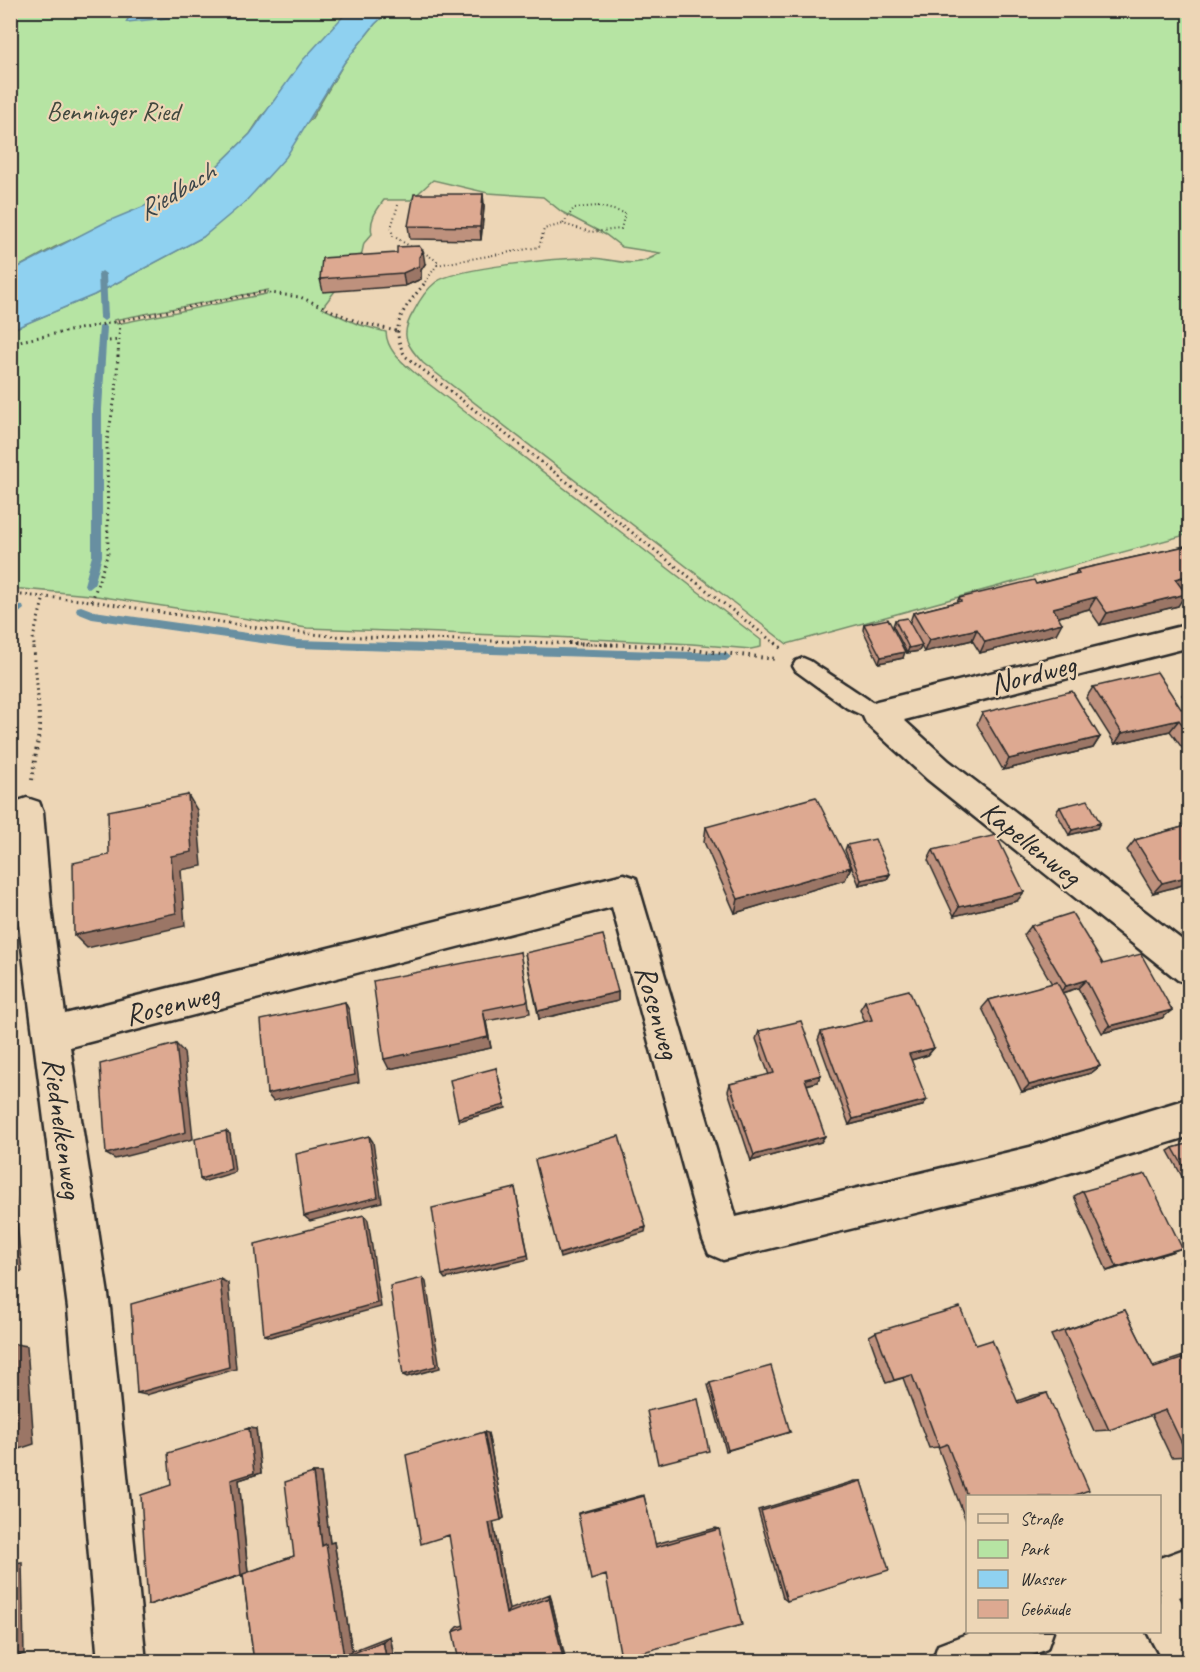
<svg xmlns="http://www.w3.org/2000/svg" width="1200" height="1672" viewBox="0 0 1200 1672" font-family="Caveat,sans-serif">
  <rect width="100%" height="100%" fill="#edd6b6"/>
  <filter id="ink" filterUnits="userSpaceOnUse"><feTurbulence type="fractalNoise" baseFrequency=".0167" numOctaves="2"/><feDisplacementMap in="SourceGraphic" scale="12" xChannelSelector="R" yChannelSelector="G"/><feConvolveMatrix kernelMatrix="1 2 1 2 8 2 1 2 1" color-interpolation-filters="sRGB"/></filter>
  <g filter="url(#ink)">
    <!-- green -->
    <path fill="#b6e4a3" stroke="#708867" stroke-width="1.5" fill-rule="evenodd" d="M10,11h351l-100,106 -11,17 -50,49 -145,64 -44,24z
      M389,11h800v523l-402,110 -364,-281c-17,-19 -24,-28 -9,-52 5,-10 13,-22 22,-29 19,-14 128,-25 154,-24 30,1 42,13 70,-5l-38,-6 -16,-12 -44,-23 -19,-15 -55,-4 -55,-13 -22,20h-27c-8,11 -15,20 -12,34l-8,9 -3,14 -39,51 35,16 29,8c1,19 16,30 30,42l345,266v7l-10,2 -59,-5 -139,-7 -246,-9 -217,-33 -79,-7 -1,-258 84,-35 109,-58 109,-119 32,-55 31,-39zM268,290l-2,4 -149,30 -3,-4z"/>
    <!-- water -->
    <path fill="#8fd1f0" stroke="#678fa1" stroke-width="1.5" d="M133,11v-1l110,1 -6,7 -59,-1 -52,5z
      M348,11h41l-14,13 -31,39 -58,94 -41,45 -42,35 -109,58 -83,35v-59l95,-49 94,-39 50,-49 53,-74z"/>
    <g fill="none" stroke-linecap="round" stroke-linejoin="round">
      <!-- stream -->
      <path fill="#678fa1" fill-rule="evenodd" d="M102,271l4,3 2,44 -4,3 -4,-3 -2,-44z
        M103,324l4,3 -5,82v147l-8,29 -5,4 -5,-4 8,-29v-147l7,-82z
        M10,604l13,2 1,3 -5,4 -9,-1z
        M81,606l13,5 203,29 429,13 5,4 -5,4 -429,-13 -205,-29 -15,-6 -1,-3 1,-3z"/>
      <defs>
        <path id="lane" d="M803,658l7,3c11,8 74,47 77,53l-3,6 -7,2 -30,-14 -51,-37 -3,-5 3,-5z"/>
        <path id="street" d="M1190,624v23l-286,73 45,41 241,185v38l-12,-4 -251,-201 -61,-56 -4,-9 4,-9 11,-4z
          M27,798l12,4 4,10 8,96 14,106 559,-140 12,4 100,339 294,-70 160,-49v38l-160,49 -307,75 -14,-6 -6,-14 -91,-333 -542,140 40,261 36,354h-48l-30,-354 -51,-400 -6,-96 4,-10z
          M1190,1547v46l-11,4 11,20v45h-27l-16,-30h13v-74z
          M972,1632h81l-6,17 -32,13h-83l6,-17z"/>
      </defs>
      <!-- lane casing -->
      <use href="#lane" stroke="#2b2b2b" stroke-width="5"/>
      <!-- street casing -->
      <use href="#street" stroke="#2b2b2b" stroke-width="5"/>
      <!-- path-far2 -->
      <path stroke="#2b2b2b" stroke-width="2" stroke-dasharray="1 3" stroke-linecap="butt" d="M398,205l-7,23 2,8 20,12
        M598,206l27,7 -4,16 -30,3 -28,-8 11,-16z
        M420,250l17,11v4l-14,20
        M437,265l102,-18 5,-18 19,-5"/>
      <!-- path-far1 -->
      <path stroke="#2b2b2b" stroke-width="3" stroke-dasharray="1.5 4" stroke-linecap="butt" d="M424,284c-20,25 -36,40 -19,72l372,289
        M109,341l10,-1
        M10,343l253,-51 37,5 58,25 38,9
        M10,594l82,7 173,28 67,7 286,9
        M92,601l16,-48 -1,-112 9,-49 4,-71
        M34,645l-1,-7 11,-41"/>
      <!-- path -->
      <path stroke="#2b2b2b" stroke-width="4" stroke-dasharray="1.5 4.5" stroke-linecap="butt" d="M569,643l90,3 117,13
        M775,643l6,5
        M32,780l8,-54 -7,-83"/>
      <!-- lane -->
      <use href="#lane" fill="#edd6b6" fill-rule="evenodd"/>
      <!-- street -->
      <use href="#street" fill="#edd6b6" fill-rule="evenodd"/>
    </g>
    <!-- wall -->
    <path fill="#be917d" stroke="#2b2b2b" stroke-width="1.5" d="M483,194l1,13 -3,33 -71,-1 -2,-13z
      M425,264l-4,6v9l-16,7 -82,6 -3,-13z
      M1190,545v40l-9,2 -3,19 -78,19 -11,-16 -30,8 -3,17 -76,19 -8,-13 -48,12 -3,-6 -2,5 -12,2 -14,-27 2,-6 15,2 3,-9 44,-11 2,-4 77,-14 39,-10 2,-4z
      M864,624l39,34 -24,5 -16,-33z
      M1190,685v21l-8,-11z
      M1093,687l88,22 9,-2v44l-5,1 -15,-21 -55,13 -29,-46z
      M982,713l118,24 -7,11 -90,22 -26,-46z
      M1060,807l37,21 -28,7 -13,-23z
      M1190,825v58l-37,10 -26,-43 8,-10z
      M706,827l145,40 -6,13 -110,33 -31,-71z
      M847,845l43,29 -3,5 -28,6 -14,-35z
      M933,850l84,51 -63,15 -26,-56z
      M1031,926l72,38 69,46 -10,8 -60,15 -24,-45 -16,5 38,73 -9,7 -69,19 -40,-84 7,-8 63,-16 -28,-49z
      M520,952l10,61 -44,8 5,27 -102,21z
      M525,953l93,39v9l-79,18z
      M865,1001l69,47 -6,7 -17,5 11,46 -73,19 -31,-85 3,-8 44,-10 -5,-13z
      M759,1031l62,44 -4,7 -10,3 14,57 -70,19 -23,-70 2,-7 39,-9 -13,-36z
      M1190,1143v48l-22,-40 5,-3z
      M1083,1191l88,61 -64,19 -33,-75z
      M1190,1258v21l-10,-17z
      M1125,1310l28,56 37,-12v102l-19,1 -20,-42 -42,15 -15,1 -43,-96z
      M876,1332l100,13 41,56 17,-6 13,-2 -79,104v29l-30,-79 -9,1 -26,-70 -17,5 -17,-47z
      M710,1383l80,49 -64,19 -18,-66z
      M249,1428l7,1 5,44 -22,7 9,92 46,-16 19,-83h8l9,70 4,-1 18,109 38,-15 5,26h-141l-11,-87 -95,30 23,-120z
      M488,1433l16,85 -11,4 16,88 41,-16 16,68 -113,-30 5,-5 6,-2z
      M855,1481h6l-74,120 -4,-3 -25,-88z
      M643,1495l1,1 11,48 61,-16 3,1 -113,46 -28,-61v-1z"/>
    <!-- shaded-wall -->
    <path fill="#9b7666" stroke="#2b2b2b" stroke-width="1.5" d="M483,194l1,13 -3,33 -1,-13z
      M423,251l2,13 -4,6v9l-16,7 -2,-13 16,-16z
      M1190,575v10l-23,6 8,-12z
      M1186,594l-8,12 -78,19 7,-12z
      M1096,597l-7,12 -42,11 6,-12z
      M1062,623l-6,11 -76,19 5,-11z
      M977,629l-5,11 -48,12 5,-12z
      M922,645l-3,6 -12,2 2,-5z
      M905,652l-2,6 -24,5 2,-6z
      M1179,720l-9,11 -55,13 7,-11z
      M1100,737l-7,11 -90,22 6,-11z
      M188,795l9,15 5,56 -21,4 4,56 -98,22 -13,-13 97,-79z
      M1100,823l-3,5 -28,7 3,-5z
      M10,847l4,52 -4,1z
      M851,867l-6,13 -110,33 3,-14z
      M890,874l-3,5 -28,6 2,-5z
      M1190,876v7l-37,10 9,-10z
      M1024,892l-7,9 -63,15 5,-9z
      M1086,980l-8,8 -20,6 8,-8z
      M618,992v9l-79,18 -1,-8z
      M345,1002l4,8 10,72 -86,19 -6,-7z
      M483,1010l8,38 -102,21 -5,-10z
      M1172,1010l-10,8 -60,15 8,-7z
      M176,1044l8,8 9,87 -78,20 -9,-5z
      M934,1048l-6,7 -24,7 5,-8z
      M1100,1066l-9,7 -69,19 7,-7z
      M496,1068l10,40 -47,13 -1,-3z
      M821,1075l-4,7 -16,4 4,-7z
      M927,1100l-5,6 -73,19 4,-6z
      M226,1131l4,3 5,38 -32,10 -3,-3z
      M369,1136l4,6 9,60 -72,19 -6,-5z
      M825,1136l-4,6 -70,19 3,-6z
      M10,1183l3,1 9,87 -12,4z
      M515,1188l14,71 -84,20 -3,-4z
      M364,1215l4,5 13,87 -111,30 -6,-2z
      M646,1227l-1,5 -85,26 -1,-4z
      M1182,1248l-11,4 -64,19 10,-4z
      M423,1278l3,4 14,86 -33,9 -4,-2z
      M220,1279l8,4 8,86 -90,26 -9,-2z
      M10,1343l17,3 7,98 -24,8z
      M249,1428l7,1 5,44 -22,7 9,93 -100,32 83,-125z
      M484,1432l4,1 16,85 -3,2z
      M313,1473h8l9,70 4,-1 18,109 -8,6 -22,-111z
      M493,1521l16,89 -3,4 -17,-91z
      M22,1562l2,92 -14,4v-94z
      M550,1594l16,68h-2l-15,-64z
      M390,1636l5,26h-8l-4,-21z"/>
    <!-- building -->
    <path fill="#dda991" stroke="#2b2b2b" stroke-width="1.5" d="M414,194h69l-3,33 -72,-1z
      M419,246l4,5 -4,6v9l-16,7 -83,6 2,-21 75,-5v-6z
      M1190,545v30l-15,4 11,15 -79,19 -11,-16 -43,11 9,15 -77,19 -8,-13 -48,11 -16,-27 48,-12 -2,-3 75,-18 2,4 43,-11 -2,-3z
      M907,618l15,27 -13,3 -14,-28z
      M888,619l17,33 -24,5 -17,-33z
      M1157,672l24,37 9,-2v28l-11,-15 -57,13 -29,-46z
      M1072,691l28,46 -91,22 -27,-46z
      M188,795l4,57 -21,4 5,57 -102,22 -1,-72 36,-8 -1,-44z
      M816,797l35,70 -113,32 -32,-72z
      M1088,800l12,23 -28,7 -12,-23z
      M1190,825v51l-28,7 -27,-43z
      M996,835l28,57 -65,15 -26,-57z
      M875,839l15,35 -29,6 -14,-35z
      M1072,913l31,51 38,-10 31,56 -62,16 -24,-46 -20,6 -35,-60z
      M603,935l15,57 -80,19 -13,-58z
      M520,952l8,49 -45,9 5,27 -104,22 -11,-78z
      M1057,982l43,84 -71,19 -40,-85z
      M909,990l25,58 -25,6 18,46 -74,19 -32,-87 51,-12 -7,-19z
      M345,1002l10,73 -88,19 -6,-74z
      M801,1021l20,54 -16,4 20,57 -71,19 -24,-71 44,-11 -15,-42z
      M176,1044l10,88 -80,22 -6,-90z
      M496,1068l9,37 -47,13 -8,-38z
      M226,1131l5,38 -31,10 -5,-40z
      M369,1136l9,61 -74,19 -8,-62z
      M619,1136l27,91 -87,27 -24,-94z
      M1190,1143v35l-17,-30z
      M1146,1174l36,74 -65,19 -34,-76z
      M515,1188l13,67 -86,20 -10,-67z
      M364,1215l13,88 -113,32 -9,-91z
      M423,1278l13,88 -33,9 -13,-89z
      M220,1279l9,88 -92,26 -6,-89z
      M960,1307l16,38 16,-5 26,63 29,-10 42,97 -19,7h-102v1l-21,-54 -8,3 -27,-72 -18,5 -18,-48z
      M1125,1310l29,58 36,-12v100h-2l-22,-46 -57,20 -45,-99z
      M10,1348l7,95 -7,2z
      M771,1366l19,66 -62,18 -18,-67z
      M698,1399l11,52 -51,13 -11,-53z
      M249,1428l5,45 -23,7 10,95 -93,30 -7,-110 30,-10 -3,-32z
      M484,1432l17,88 -12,3 17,91 43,-16 15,64h-105l-6,-30 11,-4 -15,-93 -28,9 -15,-89z
      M313,1473l9,73 4,-2 18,113 39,-16 4,21h-133l-11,-88 51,-18 -9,-74z
      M861,1481l28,89 -102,31 -26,-90z
      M644,1496l12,51 63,-18 23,96 -121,33 -15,-83 -15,5 -13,-66z"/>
  </g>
  <g text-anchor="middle" stroke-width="4.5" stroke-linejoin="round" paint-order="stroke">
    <!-- far-park labels -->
    <g font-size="26" fill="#40473d" stroke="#edd6b6">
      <text x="113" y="120">Benninger Ried</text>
    </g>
    <!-- far-water labels -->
    <g font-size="27" font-style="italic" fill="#3a4449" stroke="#edd6b6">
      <text transform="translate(176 191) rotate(-31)" y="9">Riedbach</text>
    </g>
    <!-- street labels -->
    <g font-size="30" fill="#2b2b2b" stroke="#edd6b6">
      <text transform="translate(1033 674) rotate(-14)" y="10">Nordweg</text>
      <text transform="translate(1031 843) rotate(38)" y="10">Kapellenweg</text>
      <text transform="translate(172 1004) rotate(-14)" y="10">Rosenweg</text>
      <text transform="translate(658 1012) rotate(74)" y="10">Rosenweg</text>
      <text transform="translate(63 1128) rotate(82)" y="10">Riednelkenweg</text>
    </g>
  </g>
  <!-- margin -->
  <rect width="1200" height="1672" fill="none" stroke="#edd6b6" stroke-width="36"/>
  <rect x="18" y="18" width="1164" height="1636" fill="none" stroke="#2b2b2b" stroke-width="2" filter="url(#ink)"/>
  <!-- legend -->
  <rect x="966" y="1495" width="195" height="138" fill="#edd6b6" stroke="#9f927e" stroke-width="1.5"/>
  <rect x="978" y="1514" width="30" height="9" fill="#edd6b6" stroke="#9f927e" stroke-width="1.5"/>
  <text x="1020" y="1525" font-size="18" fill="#2b2b2b">Straße</text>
  <rect x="978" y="1540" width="30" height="18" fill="#b6e4a3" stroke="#9f927e" stroke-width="1.5"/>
  <text x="1020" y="1555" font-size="18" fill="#2b2b2b">Park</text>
  <rect x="978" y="1570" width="30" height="18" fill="#8fd1f0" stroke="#9f927e" stroke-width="1.5"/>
  <text x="1020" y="1585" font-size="18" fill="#2b2b2b">Wasser</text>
  <rect x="978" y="1600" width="30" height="18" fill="#dda991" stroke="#9f927e" stroke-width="1.5"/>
  <text x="1020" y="1615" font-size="18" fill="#2b2b2b">Gebäude</text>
</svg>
